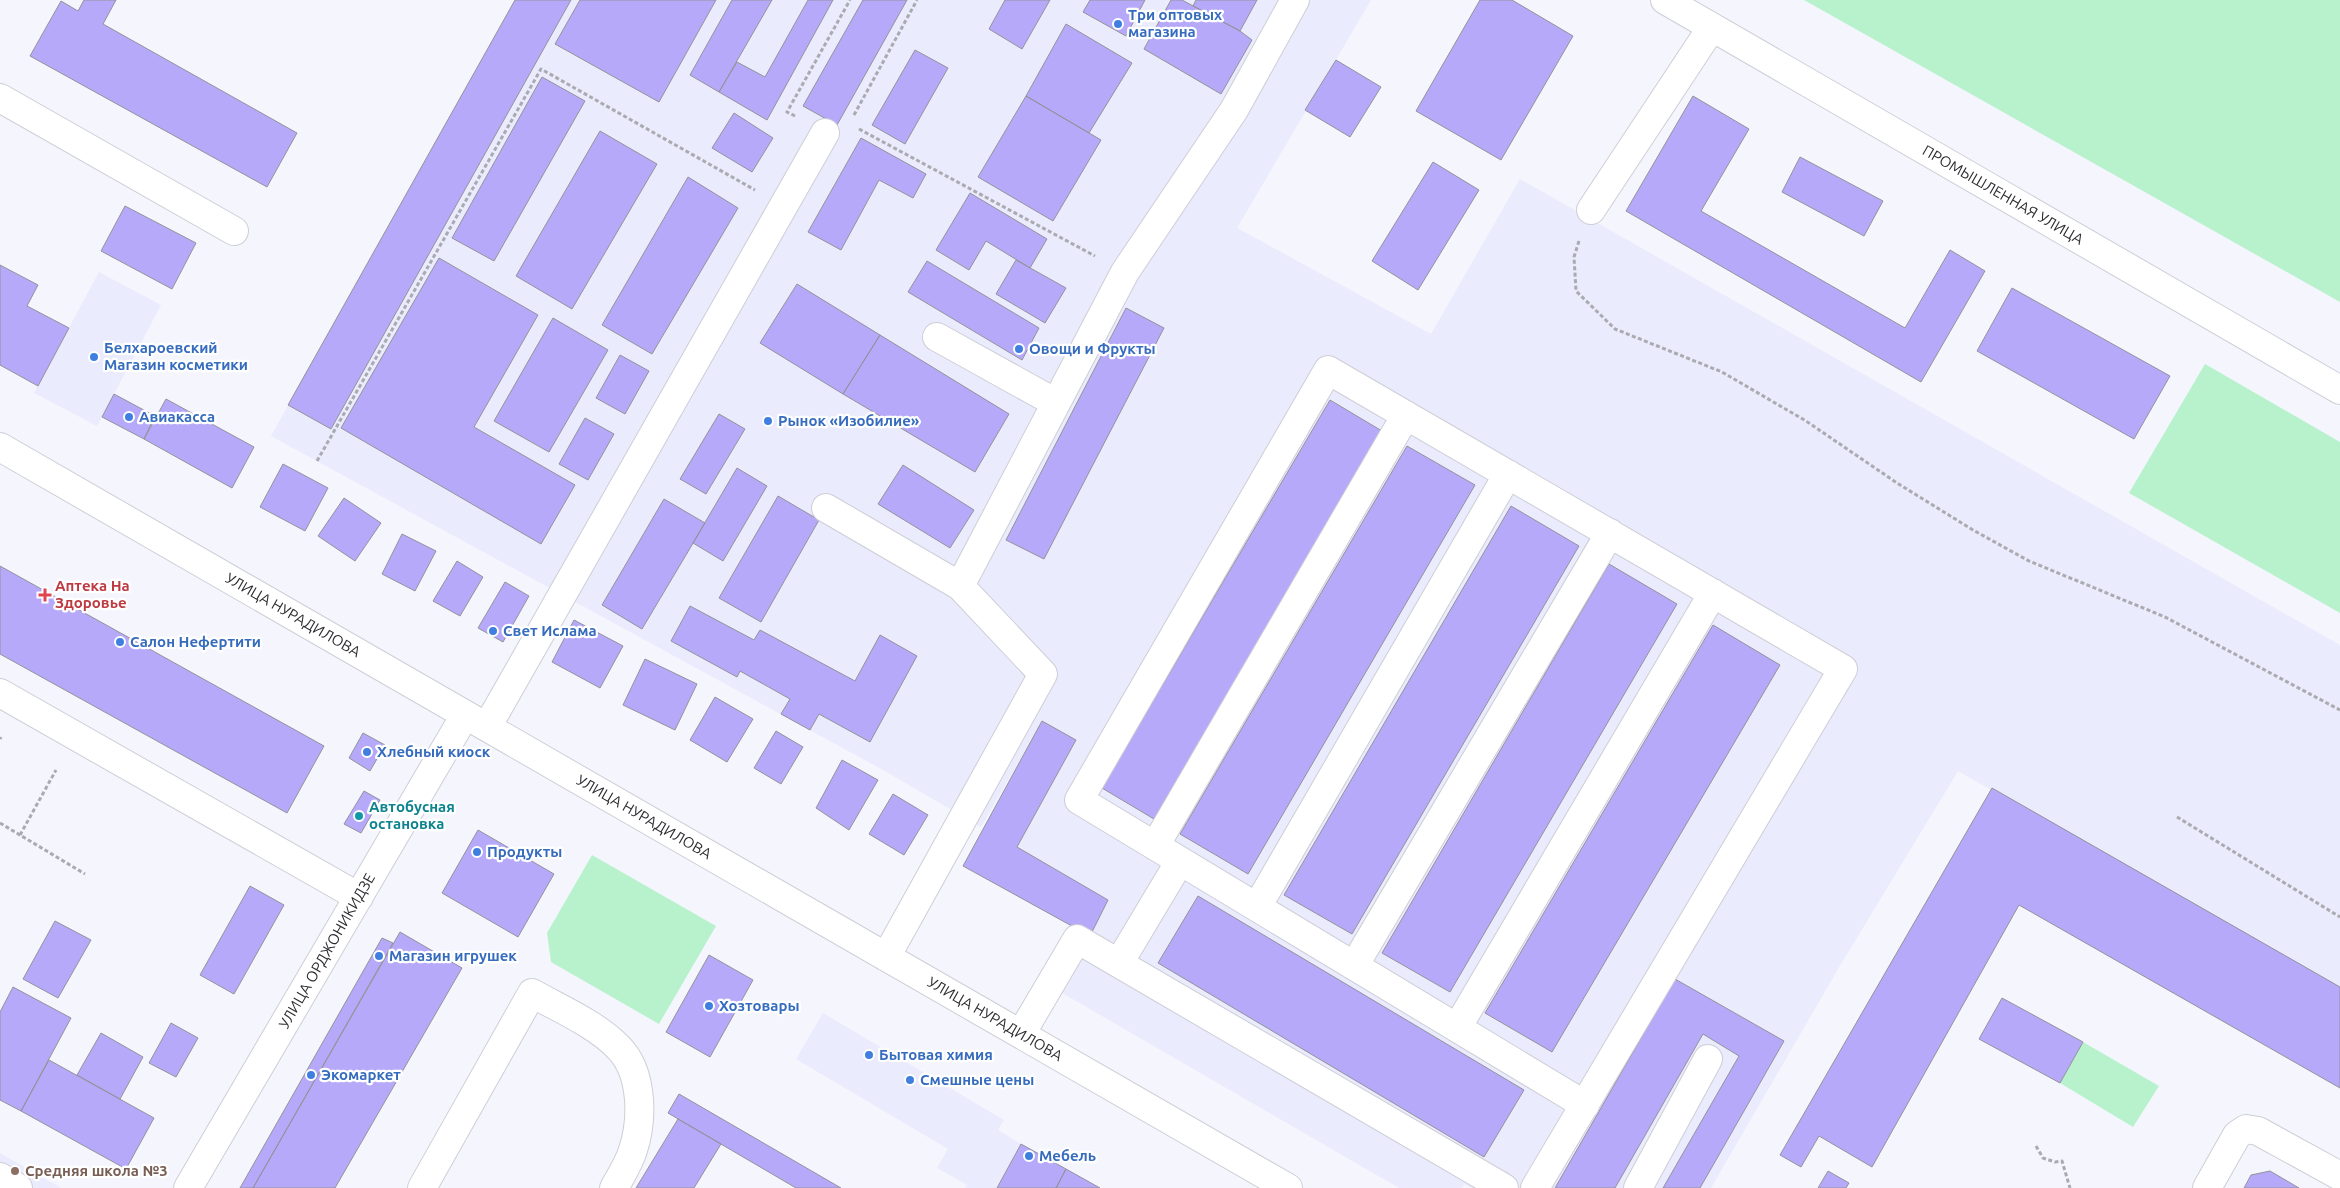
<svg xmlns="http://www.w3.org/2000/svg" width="2340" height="1188" viewBox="0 0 2340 1188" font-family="Ubuntu,sans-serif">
  <rect width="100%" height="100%" fill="#f5f5fe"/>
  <!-- built -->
  <path fill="#eaebfc" d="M515,0h856l-134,228 194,106 89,-155 820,466v343l-382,-217 -120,198 -127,219h-240l-7,-4 -2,4h-63l-342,-198 51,-90 -91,-53 59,-107 -34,-18 -61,105 -98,-57 -612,-334z
    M99,272l62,33 -64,121 -63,-33z
    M823,1013l181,107 -6,10 23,14 -24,44h-32l2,-3 -30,-17 11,-19 -152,-90z
    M0,1153l61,35h-61z"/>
  <!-- green -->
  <path fill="#b7f2cd" d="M1804,0h536v302z
    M2205,364l135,78v171l-211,-120z
    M592,855l124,71 -57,98 -108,-62 -4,-29z
    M2083,1042l76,44 -26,41 -73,-44z"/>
  <!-- building -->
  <path fill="#b7a9f9" stroke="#93929b" d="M84,0h32l-13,24 194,109 -30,54 -237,-131 31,-55 17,10z
    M515,0h56l-240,429 -43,-24z
    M580,0h136l-57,102 -104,-58z
    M732,0h40l-53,92 -29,-17z
    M808,0h25l-66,120 -48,-28 18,-30 28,15z
    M863,0h44l-70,125 -34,-19z
    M1005,0h45l-28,49 -33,-20z
    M1090,0h55l-19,36 -43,-24z
    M1171,0h11l58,31 12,9 -31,54 -77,-45z
    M1196,0h61l-17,31 -47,-25z
    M1480,0h32l61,36 -72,124 -85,-49z
    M1066,24l66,39 -43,70 -63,-37z
    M915,50l33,18 -43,76 -33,-19z
    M1336,60l45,27 -31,50 -45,-27z
    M542,77l43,24 -91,160 -42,-23z
    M1026,96l75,44 -48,81 -75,-44z
    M1693,96l56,33 -48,82 204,117 45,-78 35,21 -64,111 -295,-171z
    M734,113l39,25 -21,34 -40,-24z
    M600,131l57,33 -85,145 -56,-33z
    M861,138l65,36 -13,24 -34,-18 -38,70 -33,-18z
    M1800,157l83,44 -19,35 -82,-44z
    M1433,162l46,28 -61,100 -46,-29z
    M688,177l50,31 -86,146 -50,-29z
    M970,193l77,46 -17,29 -44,-27 -17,29 -33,-20z
    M125,206l71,37 -24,46 -71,-38z
    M439,258l99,57 -64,112 101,58 -34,59 -200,-116z
    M1016,260l50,28 -21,35 -49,-29z
    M927,261l112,67 -17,32 -114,-68z
    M0,265l38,20 -11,21 42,22 -31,58 -38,-21z
    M797,284l83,51 -37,59 -83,-51z
    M2012,288l158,88 -36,63 -157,-88z
    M1126,308l38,20 -120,231 -38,-19z
    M553,318l55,32 -59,102 -55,-31z
    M880,335l129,79 -34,58 -132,-78z
    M620,355l29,16 -24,43 -29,-16z
    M114,394l41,22 -11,23 -42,-22z
    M166,399l88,48 -22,41 -88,-49z
    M1330,400l52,31 -228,388 -52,-31z
    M719,414l26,15 -39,65 -26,-15z
    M585,418l29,16 -26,46 -29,-16z
    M1407,446l68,39 -227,389 -68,-40z
    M283,464l45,24 -23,43 -45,-24z
    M903,465l71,45 -24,38 -72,-44z
    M737,468l30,18 -44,75 -30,-18z
    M778,496l41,24 -58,102 -42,-24z
    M344,498l37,25 -26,38 -37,-25z
    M664,499l41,24 -63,106 -40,-24z
    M1511,506l68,40 -227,388 -68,-39z
    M402,534l34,17 -21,40 -33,-17z
    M457,561l26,16 -23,39 -27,-15z
    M1609,564l68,40 -227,388 -68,-39z
    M0,566l324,180 -37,67 -287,-159z
    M505,582l24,14 -26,46 -25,-14z
    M690,606l64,34 6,-10 95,51 25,-46 37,21 -47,86 -51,-28 -9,16 -29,-16 9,-15 -50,-28 -3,6 -66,-36z
    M574,620l49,26 -23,42 -48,-26z
    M1713,625l67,40 -228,387 -67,-39z
    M645,659l52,25 -22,46 -52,-25z
    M715,697l38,22 -26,43 -37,-22z
    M1042,721l34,19 -59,107 91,53 -18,36 -127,-70z
    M776,731l27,16 -22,37 -27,-16z
    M363,733l22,12 -15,26 -21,-13z
    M842,760l36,20 -29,50 -33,-22z
    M1992,788l348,199v101l-321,-183 -147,262 -53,-31 -18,31 -21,-12z
    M364,791l16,9 -19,33 -17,-9z
    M893,794l35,21 -24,40 -35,-21z
    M478,830l76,44 -36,63 -76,-44z
    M250,886l34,19 -50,89 -34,-19z
    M1198,896l326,194 -40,67 -326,-194z
    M55,921l36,19 -33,58 -35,-19z
    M400,932l62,36 -127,220h-82z
    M382,938l11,5 -140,245h-13z
    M709,955l44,25 -43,77 -44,-25z
    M1675,979l109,62 -84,147h-37l76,-132 -36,-22 -88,154h-60z
    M13,987l58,31 -50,93 -21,-11v-88z
    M2002,998l81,44 -23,41 -81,-44z
    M171,1023l27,15 -22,39 -27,-14z
    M101,1033l42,24 -23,42 -43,-24z
    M49,1060l105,58 -28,51 -105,-58z
    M679,1094l162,94h-45l-128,-75z
    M678,1119l43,25 -27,44h-58z
    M1021,1144l45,25 -10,19h-59z
    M1066,1169l34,19h-44z
    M1828,1171l21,12 -3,5h-28z
    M2270,1171l29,17h-55l7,-13z"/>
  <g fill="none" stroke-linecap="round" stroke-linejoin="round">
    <defs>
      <path id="minor" d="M1665,0l675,390
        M0,98l234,133
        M1591,210l121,-183
        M937,337l119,66
        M0,447l1288,741
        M826,508l134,78 165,-314 109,-162 61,-110
        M0,693l359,204
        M487,727l338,-594
        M1155,846l251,-431
        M1257,907l251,-433
        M886,957l157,-283 -83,-88
        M1119,963l61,-102
        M1354,966l256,-433
        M1457,1028l256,-435
        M1021,1034l56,-95 427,249
        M0,1177l18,11
        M188,1188l277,-473
        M422,1188l110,-195c28,16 64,31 87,55 24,25 24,71 14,102 -4,13 -12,26 -19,38
        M1535,1188l308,-519 -515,-299 -249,430 506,305
        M1638,1188l70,-129
        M2207,1188l30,-53 9,-6 12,2 82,45"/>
    </defs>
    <!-- minor casing -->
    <use href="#minor" stroke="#cdced6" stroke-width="30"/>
    <!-- path -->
    <path stroke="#aaaab1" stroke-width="3" stroke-dasharray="4 2.5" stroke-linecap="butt" d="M854,115l63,-115
      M795,116l-8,-4 63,-112
      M859,129l236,127
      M1579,241l-5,16 2,34 39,38 107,43 84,49 91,62 76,47 56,31 136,56 175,93
      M317,461l224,-392 214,121
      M0,739l1,-2
      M2177,817l163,100
      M0,823l85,51
      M20,835l36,-65
      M2036,1146l7,12 12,4 7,-1 8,27"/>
    <!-- minor -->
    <use href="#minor" stroke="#fff" stroke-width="28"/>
  </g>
  <!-- markers -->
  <g fill="#3f7fe0" stroke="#fff" stroke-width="2">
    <circle cx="1118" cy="24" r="5"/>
    <circle cx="1019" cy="349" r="5"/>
    <circle cx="94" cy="357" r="5"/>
    <circle cx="129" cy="417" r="5"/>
    <circle cx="768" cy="421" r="5"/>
    <circle cx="493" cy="631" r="5"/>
    <circle cx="120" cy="642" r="5"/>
    <circle cx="367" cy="752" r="5"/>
    <circle cx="477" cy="852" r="5"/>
    <circle cx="379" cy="956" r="5"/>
    <circle cx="709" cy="1006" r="5"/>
    <circle cx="869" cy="1055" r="5"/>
    <circle cx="311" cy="1075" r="5"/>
    <circle cx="910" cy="1080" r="5"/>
    <circle cx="1029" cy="1156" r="5"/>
  </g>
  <path fill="#e0444e" stroke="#fff" stroke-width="2" d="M42.5 587.5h5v5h5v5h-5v5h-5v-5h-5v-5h5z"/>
  <circle fill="#0f9aa8" stroke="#fff" stroke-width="2" cx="359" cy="816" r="5"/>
  <circle fill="#8d6e63" stroke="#fff" stroke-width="2" cx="15" cy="1171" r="5"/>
  <g text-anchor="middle" stroke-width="4.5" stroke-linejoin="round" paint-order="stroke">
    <!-- shop labels -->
    <g font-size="15" font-weight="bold" fill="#366cbe" stroke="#fff" text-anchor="start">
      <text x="1128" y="20">Три оптовых<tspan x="1128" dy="17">магазина</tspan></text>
      <text x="104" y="353">Белхароевский<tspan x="104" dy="17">Магазин косметики</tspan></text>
      <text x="1029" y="354">Овощи и Фрукты</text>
      <text x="139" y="422">Авиакасса</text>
      <text x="778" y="426">Рынок «Изобилие»</text>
      <text x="503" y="636">Свет Ислама</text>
      <text x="130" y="647">Салон Нефертити</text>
      <text x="377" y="757">Хлебный киоск</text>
      <text x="487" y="857">Продукты</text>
      <text x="389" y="961">Магазин игрушек</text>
      <text x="719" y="1011">Хозтовары</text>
      <text x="879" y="1060">Бытовая химия</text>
      <text x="321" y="1080">Экомаркет</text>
      <text x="920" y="1085">Смешные цены</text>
      <text x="1039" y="1161">Мебель</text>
    </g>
    <!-- street labels -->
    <g font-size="15" fill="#2e2e32" stroke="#fff">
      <text transform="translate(2003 195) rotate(30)" y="5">ПРОМЫШЛЕННАЯ УЛИЦА</text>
      <text transform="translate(293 615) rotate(30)" y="5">УЛИЦА НУРАДИЛОВА</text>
      <text transform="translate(644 817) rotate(30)" y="5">УЛИЦА НУРАДИЛОВА</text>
      <text transform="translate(327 951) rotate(-60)" y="5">УЛИЦА ОРДЖОНИКИДЗЕ</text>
      <text transform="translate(995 1019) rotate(30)" y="5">УЛИЦА НУРАДИЛОВА</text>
    </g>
    <!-- health labels -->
    <g font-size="15" font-weight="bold" fill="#be3a42" stroke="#fff" text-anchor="start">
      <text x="55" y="591">Аптека На<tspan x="55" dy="17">Здоровье</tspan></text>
    </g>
    <!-- culture labels -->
    <g font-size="15" font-weight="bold" fill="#0d838f" stroke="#fff" text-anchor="start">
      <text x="369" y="812">Автобусная<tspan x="369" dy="17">остановка</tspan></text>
    </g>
    <!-- education labels -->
    <g font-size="15" font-weight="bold" fill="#785e54" stroke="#fff" text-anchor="start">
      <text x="25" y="1176">Средняя школа №3</text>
    </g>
  </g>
</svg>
